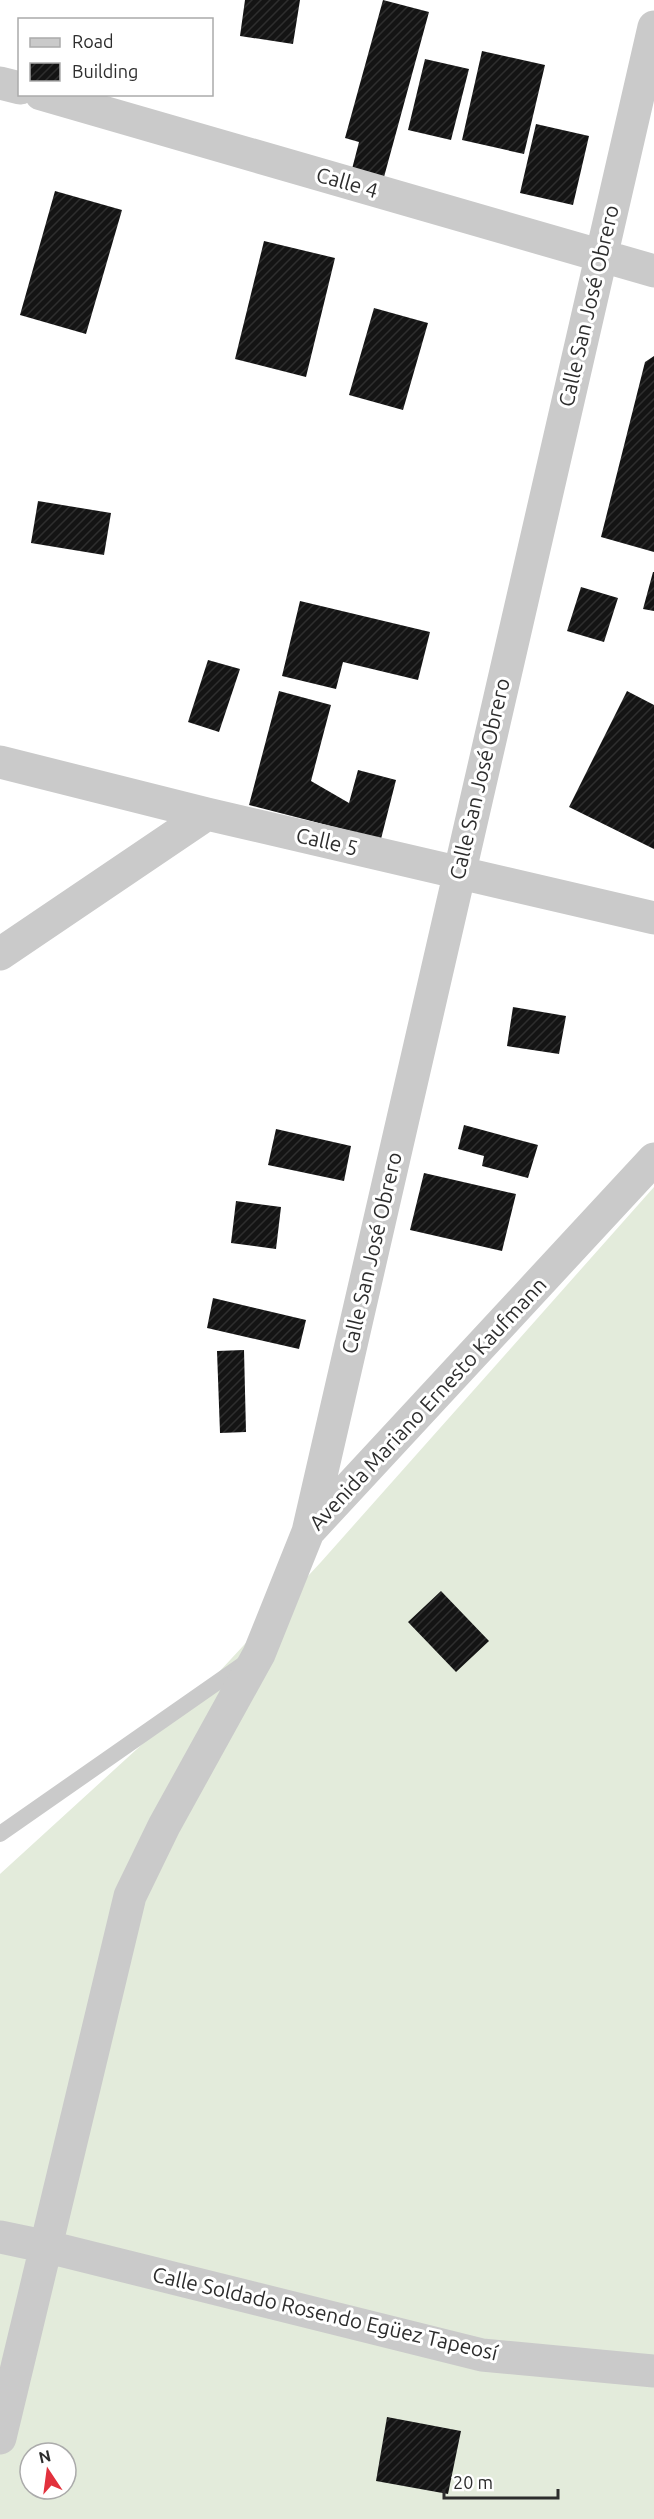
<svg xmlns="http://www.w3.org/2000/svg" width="654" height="2519" viewBox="0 0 654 2519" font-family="Ubuntu,sans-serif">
  <defs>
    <pattern id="building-hatch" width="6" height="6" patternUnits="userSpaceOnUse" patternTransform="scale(1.5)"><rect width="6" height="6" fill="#141414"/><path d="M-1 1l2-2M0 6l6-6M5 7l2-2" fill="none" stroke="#2e2e2e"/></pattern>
  </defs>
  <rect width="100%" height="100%" fill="#fff"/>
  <!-- grass -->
  <path fill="#e3ebdb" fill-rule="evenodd" d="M654,1187v1332h-654v-645l206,-188 115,-124zM30,2453h36v36h-36z"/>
  <!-- building -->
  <path fill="url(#building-hatch)" d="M245,0h55l-7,44 -53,-8z
    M383,0l46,12 -45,165 -32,-8 7,-27 -14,-4z
    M482,51l63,14 -21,89 -62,-14z
    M425,59l44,10 -18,71 -43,-10z
    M536,124l53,12 -16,69 -53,-12z
    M55,191l67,19 -36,124 -66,-19z
    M264,241l71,17 -29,119 -71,-18z
    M374,308l54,15 -25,87 -54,-15z
    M654,356v196l-53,-15 44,-175z
    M38,501l73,12 -7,42 -73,-12z
    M653,572h1v39l-11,-2z
    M581,587l37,11 -14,44 -37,-11z
    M300,601l130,31 -12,48 -75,-18 -7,27 -54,-13z
    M208,660l32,9 -21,63 -31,-10z
    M279,691l52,14 -20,76 38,22 9,-33 38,10 -15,59 -132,-34z
    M627,691l27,14v144l-85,-42z
    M513,1007l53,9 -7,38 -52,-8z
    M464,1125l74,20 -10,33 -46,-12 2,-10 -26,-7z
    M276,1129l75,17 -7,35 -76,-16z
    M424,1173l92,21 -14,57 -92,-21z
    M236,1201l45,6 -5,42 -45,-6z
    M213,1298l93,22 -7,29 -92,-21z
    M244,1350l2,82 -26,1 -3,-82z
    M441,1591l48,50 -33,31 -48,-50z
    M387,2417l74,14 -13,63 -72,-13z"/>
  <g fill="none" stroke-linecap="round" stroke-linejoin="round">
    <!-- service -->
    <path stroke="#cacaca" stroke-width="16" d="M0,1834l245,-171"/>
    <!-- minor -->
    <path stroke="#cacaca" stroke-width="33" d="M0,83l20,5
      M41,94l613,177
      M0,762l207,52 447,104
      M0,954l207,-140
      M308,1532l346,-1505
      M0,2237l48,10 434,108 172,16
      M0,2438l130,-542 34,-70 95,-172 49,-122 346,-373"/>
  </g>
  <g text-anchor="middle" stroke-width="6" stroke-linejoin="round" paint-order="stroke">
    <!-- street labels -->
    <g font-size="21" fill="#2d2d2d" stroke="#fff">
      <text transform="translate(347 183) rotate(16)" y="7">Calle 4</text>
      <text transform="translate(589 306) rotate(-77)" y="7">Calle San José Obrero</text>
      <text transform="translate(480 779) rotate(-77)" y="7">Calle San José Obrero</text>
      <text transform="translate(327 842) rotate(13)" y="7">Calle 5</text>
      <text transform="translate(372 1253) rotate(-77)" y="7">Calle San José Obrero</text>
      <text transform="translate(428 1404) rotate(-47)" y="7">Avenida Mariano Ernesto Kaufmann</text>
      <text transform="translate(325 2314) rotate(13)" y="7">Calle Soldado Rosendo Egüez Tapeosí</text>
    </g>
  </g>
  <!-- legend -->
  <rect x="18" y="18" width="195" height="78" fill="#ffffff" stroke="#ababab" stroke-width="1.5"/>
  <rect x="30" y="38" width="30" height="9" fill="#cacaca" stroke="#ababab" stroke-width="1.5"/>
  <text x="72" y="48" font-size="18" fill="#2d2d2d">Road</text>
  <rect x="30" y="63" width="30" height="18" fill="url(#building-hatch)" stroke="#ababab" stroke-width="1.5"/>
  <text x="72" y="78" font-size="18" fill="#2d2d2d">Building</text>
  <!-- north arrow -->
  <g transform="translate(48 2471) rotate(347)"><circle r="28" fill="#ffffff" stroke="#ababab" stroke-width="1.5"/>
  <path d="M0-4.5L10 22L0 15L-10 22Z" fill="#e2313d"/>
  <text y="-9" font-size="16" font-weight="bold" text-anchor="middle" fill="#2d2d2d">N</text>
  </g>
  <!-- scale -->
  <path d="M444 2489v9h114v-9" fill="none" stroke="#2d2d2d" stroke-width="3"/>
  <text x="453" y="2489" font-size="18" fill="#2d2d2d" stroke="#ffffff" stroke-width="4.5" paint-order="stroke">20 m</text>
</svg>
